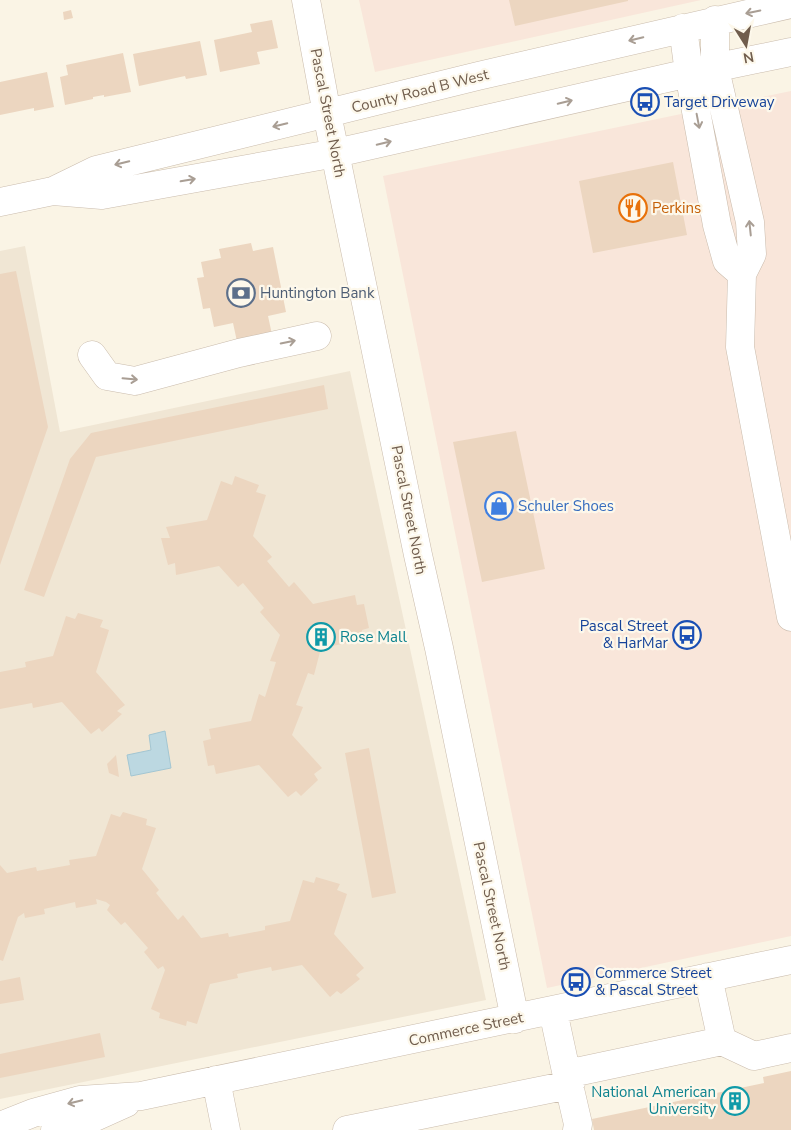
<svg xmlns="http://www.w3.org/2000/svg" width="791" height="1130" viewBox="0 0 791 1130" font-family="'Nunito Sans',sans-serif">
  <rect width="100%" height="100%" fill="#faf4e5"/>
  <!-- residential -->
  <path fill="#f0e6d4" d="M25,246l35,186 290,-61 136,629 -486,99v-848z"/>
  <!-- commercial -->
  <path fill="#f9e6da" d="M359,0h342l-326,72z
    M791,91v845l-244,52 -164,-812z"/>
  <!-- water -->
  <path fill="#bcd8e1" stroke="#a3c6d2" d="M165,731l6,37 -40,8 -4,-21 24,-5 -2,-15z"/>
  <!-- building -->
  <path fill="#ecd6c0" d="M509,0h119v1l-113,25z
    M71,10l2,8 -9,2 -1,-8z
    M272,20l6,28 -21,4 3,12 -40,8 -6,-32 38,-8 -2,-8z
    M200,41l7,34 -21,4 -1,-3 -46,10 -6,-32z
    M123,53l8,39 -27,5v-2l-11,2v2l-28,6 -5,-28 8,-2 -2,-10z
    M47,72l7,35 -20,4v-3l-34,7v-33z
    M673,162l14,73 -94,18 -14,-72z
    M251,243l2,8 20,-4 13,65 -18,4 8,37 -35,7 -8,-37 -19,4 -4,-19 -7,1 -6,-31 7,-1 -3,-15 20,-4 -2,-9z
    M16,271l32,156 -48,138v-291z
    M324,385l4,24 -232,48 -52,140 -20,-7 46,-131 21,-26z
    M516,431l29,138 -63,13 -29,-140z
    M235,476l24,9 -3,7 10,3 -13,41 19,21 -5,4 22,26 5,-5 19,22 42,-9 2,10 7,-1 5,24 -7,2 2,10 -43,8 -7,27 -6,-2 -12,32 7,2 -11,28 30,33 -8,6 4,6 -17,16 -5,-5 -8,6 -29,-32 -43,9 -2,-9 -6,1 -5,-25 8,-2 -2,-10 42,-8 8,-27 6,3 11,-35 -6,-1 10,-26 -20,-23 4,-4 -21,-25 -5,4 -19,-21 -43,9 -1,-12 -7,2 -7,-27h9l-4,-11 41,-7 14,-39 11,4z
    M78,613l25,7 -3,7 9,3 -13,42 29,33 -8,6 5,3 -20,18 -3,-4 -8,6 -29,-32 -29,6 -1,-5 -32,6v-37l26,-5 -1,-5 28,-6 13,-40 9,3z
    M369,748l27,145 -24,5 -27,-145z
    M116,755l3,22 -10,-4 -2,-9z
    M123,812l24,7 -1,6 10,3 -14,41 17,21 -3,3 22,27 5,-5 18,23 27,-5 1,4 36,-7v-4l25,-5 13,-41 11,3 2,-6 24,7 -3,6 10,4 -13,40 30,34 -8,7 4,4 -19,15 -4,-3 -7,6 -28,-32 -30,6 -1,-4 -34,7 1,4 -28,6 -13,40 -10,-3 -1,5 -27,-8 1,-5 -9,-4 14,-39 -2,-4 -5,3 -14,-17 4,-4 -23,-26 -4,3 -14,-15 3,-5 -4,-3 -10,-3 1,5 -21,4 -1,-6 -31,7 1,5 -20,4 -1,-5 -6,4 -15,44 -3,-1v-95l7,8 29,-6 1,4 33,-6 -1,-5 27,-4 15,-42 9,3z
    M20,977l4,23 -24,4v-23z
    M100,1033l5,24 -105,21v-24z
    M791,1071v59h-197l-2,-11 172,-36 -1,-6z"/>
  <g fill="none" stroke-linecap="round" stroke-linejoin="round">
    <defs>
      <path id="minor" d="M306,0l21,114 91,441 21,93 76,371
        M715,20v49l35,153 2,32 -10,20 -2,73 51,270
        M683,28l6,45 28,152 10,36 15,13
        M53,191l49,4 234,-42 353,-80 102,-21
        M0,202l53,-11 43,-21 382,-94 313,-72
        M92,355l15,21 28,5 104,-28 78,-17
        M708,977l14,64
        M216,1080l10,50
        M0,1126l33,-13 47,-13 61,-4 650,-136
        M55,1130l31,-9 40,-18
        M347,1130l222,-45 -16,-74
        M577,1130l1,-6 -9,-39 7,-13 146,-31 32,15 37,-8"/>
    </defs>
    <!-- minor casing -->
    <use href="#minor" stroke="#cabcad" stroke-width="29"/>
    <!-- minor -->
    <use href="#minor" stroke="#fff" stroke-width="28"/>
  </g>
  <!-- one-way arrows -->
  <defs><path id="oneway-shaft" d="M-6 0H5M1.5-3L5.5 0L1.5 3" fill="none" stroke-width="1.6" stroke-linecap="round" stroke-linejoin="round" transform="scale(1.25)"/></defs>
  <g stroke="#a99e94">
    <use href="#oneway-shaft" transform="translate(753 12) rotate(168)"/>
    <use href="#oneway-shaft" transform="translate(636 39) rotate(167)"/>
    <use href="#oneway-shaft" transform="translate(565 102) rotate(-13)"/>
    <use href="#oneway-shaft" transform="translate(698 121) rotate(79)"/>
    <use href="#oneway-shaft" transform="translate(280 125) rotate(166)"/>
    <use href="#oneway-shaft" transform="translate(384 143) rotate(-13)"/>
    <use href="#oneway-shaft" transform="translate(122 163) rotate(166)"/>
    <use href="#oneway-shaft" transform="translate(188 180) rotate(-10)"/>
    <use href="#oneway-shaft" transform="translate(750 228) rotate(-96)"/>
    <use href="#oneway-shaft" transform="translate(288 342) rotate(-11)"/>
    <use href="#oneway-shaft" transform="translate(130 379) rotate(5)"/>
    <use href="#oneway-shaft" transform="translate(75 1102) rotate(166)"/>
  </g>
  <!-- icons -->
  <defs>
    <symbol id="bus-ring" viewBox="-11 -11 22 22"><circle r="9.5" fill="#fdf8eb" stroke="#1a4fb4" stroke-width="1.5"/><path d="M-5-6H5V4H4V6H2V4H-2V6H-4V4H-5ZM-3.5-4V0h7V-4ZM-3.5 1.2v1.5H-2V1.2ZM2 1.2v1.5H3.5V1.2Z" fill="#1a4fb4"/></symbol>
    <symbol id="restaurant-ring" viewBox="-11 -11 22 22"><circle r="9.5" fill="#fdf8eb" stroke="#e8710a" stroke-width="1.5"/><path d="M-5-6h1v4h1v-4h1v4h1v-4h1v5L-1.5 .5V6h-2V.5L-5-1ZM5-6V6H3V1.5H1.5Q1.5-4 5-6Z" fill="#e8710a"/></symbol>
    <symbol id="bank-ring" viewBox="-11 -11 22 22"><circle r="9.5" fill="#fdf8eb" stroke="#5c6f8a" stroke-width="1.5"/><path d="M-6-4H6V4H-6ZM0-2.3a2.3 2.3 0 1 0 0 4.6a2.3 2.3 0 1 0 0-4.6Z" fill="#5c6f8a"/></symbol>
    <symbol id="shop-ring" viewBox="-11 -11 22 22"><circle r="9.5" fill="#fdf8eb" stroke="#3f7fe0" stroke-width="1.5"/><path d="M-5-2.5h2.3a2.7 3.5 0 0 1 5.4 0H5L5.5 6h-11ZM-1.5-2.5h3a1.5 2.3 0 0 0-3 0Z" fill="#3f7fe0"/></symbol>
    <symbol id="building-ring" viewBox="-11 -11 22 22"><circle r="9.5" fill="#fdf8eb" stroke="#0f9aa8" stroke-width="1.5"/><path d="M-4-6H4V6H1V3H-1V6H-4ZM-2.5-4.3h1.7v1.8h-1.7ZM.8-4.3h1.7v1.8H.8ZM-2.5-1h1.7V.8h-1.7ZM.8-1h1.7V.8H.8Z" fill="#0f9aa8"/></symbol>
  </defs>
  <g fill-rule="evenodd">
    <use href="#bus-ring" x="629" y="86" width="32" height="32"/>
    <use href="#restaurant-ring" x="617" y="192" width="32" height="32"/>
    <use href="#bank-ring" x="225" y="277" width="32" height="32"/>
    <use href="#shop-ring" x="483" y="490" width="32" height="32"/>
    <use href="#bus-ring" x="671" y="619" width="32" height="32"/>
    <use href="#building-ring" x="305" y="621" width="32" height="32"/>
    <use href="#bus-ring" x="560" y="966" width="32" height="32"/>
    <use href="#building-ring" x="719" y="1085" width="32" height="32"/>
  </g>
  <g text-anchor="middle" stroke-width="4.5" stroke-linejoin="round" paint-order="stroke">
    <!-- street labels -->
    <g font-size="15" fill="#705d4d" stroke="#fdf8eb">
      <text transform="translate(420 91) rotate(-14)" y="5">County Road B West</text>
      <text transform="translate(328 113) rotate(79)" y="5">Pascal Street North</text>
      <text transform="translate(409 510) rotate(79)" y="5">Pascal Street North</text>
      <text transform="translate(492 906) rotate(78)" y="5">Pascal Street North</text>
      <text transform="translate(466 1029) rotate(-12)" y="5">Commerce Street</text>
    </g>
    <!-- transit labels -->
    <g font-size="15" fill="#164399" stroke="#fdf8eb" text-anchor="start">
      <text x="664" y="107">Target Driveway</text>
      <text x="668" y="631" text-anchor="end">Pascal Street<tspan x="668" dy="17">&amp; HarMar</tspan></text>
      <text x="595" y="978">Commerce Street<tspan x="595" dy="17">&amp; Pascal Street</tspan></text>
    </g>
    <!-- food labels -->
    <g font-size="15" fill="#c56008" stroke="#fdf8eb" text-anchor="start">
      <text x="652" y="213">Perkins</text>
    </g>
    <!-- service labels -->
    <g font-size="15" fill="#4e5e75" stroke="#fdf8eb" text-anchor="start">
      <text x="260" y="298">Huntington Bank</text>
    </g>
    <!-- shop labels -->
    <g font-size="15" fill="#366cbe" stroke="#fdf8eb" text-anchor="start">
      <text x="518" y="511">Schuler Shoes</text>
    </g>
    <!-- culture labels -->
    <g font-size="15" fill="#0d838f" stroke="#fdf8eb" text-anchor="start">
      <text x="340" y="642">Rose Mall</text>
      <text x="716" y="1097" text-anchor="end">National American<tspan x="716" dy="17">University</tspan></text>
    </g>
  </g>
  <!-- north arrow -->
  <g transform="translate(746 45) rotate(169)" stroke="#fdf8eb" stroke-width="4" paint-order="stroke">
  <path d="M0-4L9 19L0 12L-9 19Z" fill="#705d4d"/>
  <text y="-8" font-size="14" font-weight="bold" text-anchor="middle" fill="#705d4d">N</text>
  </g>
</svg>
